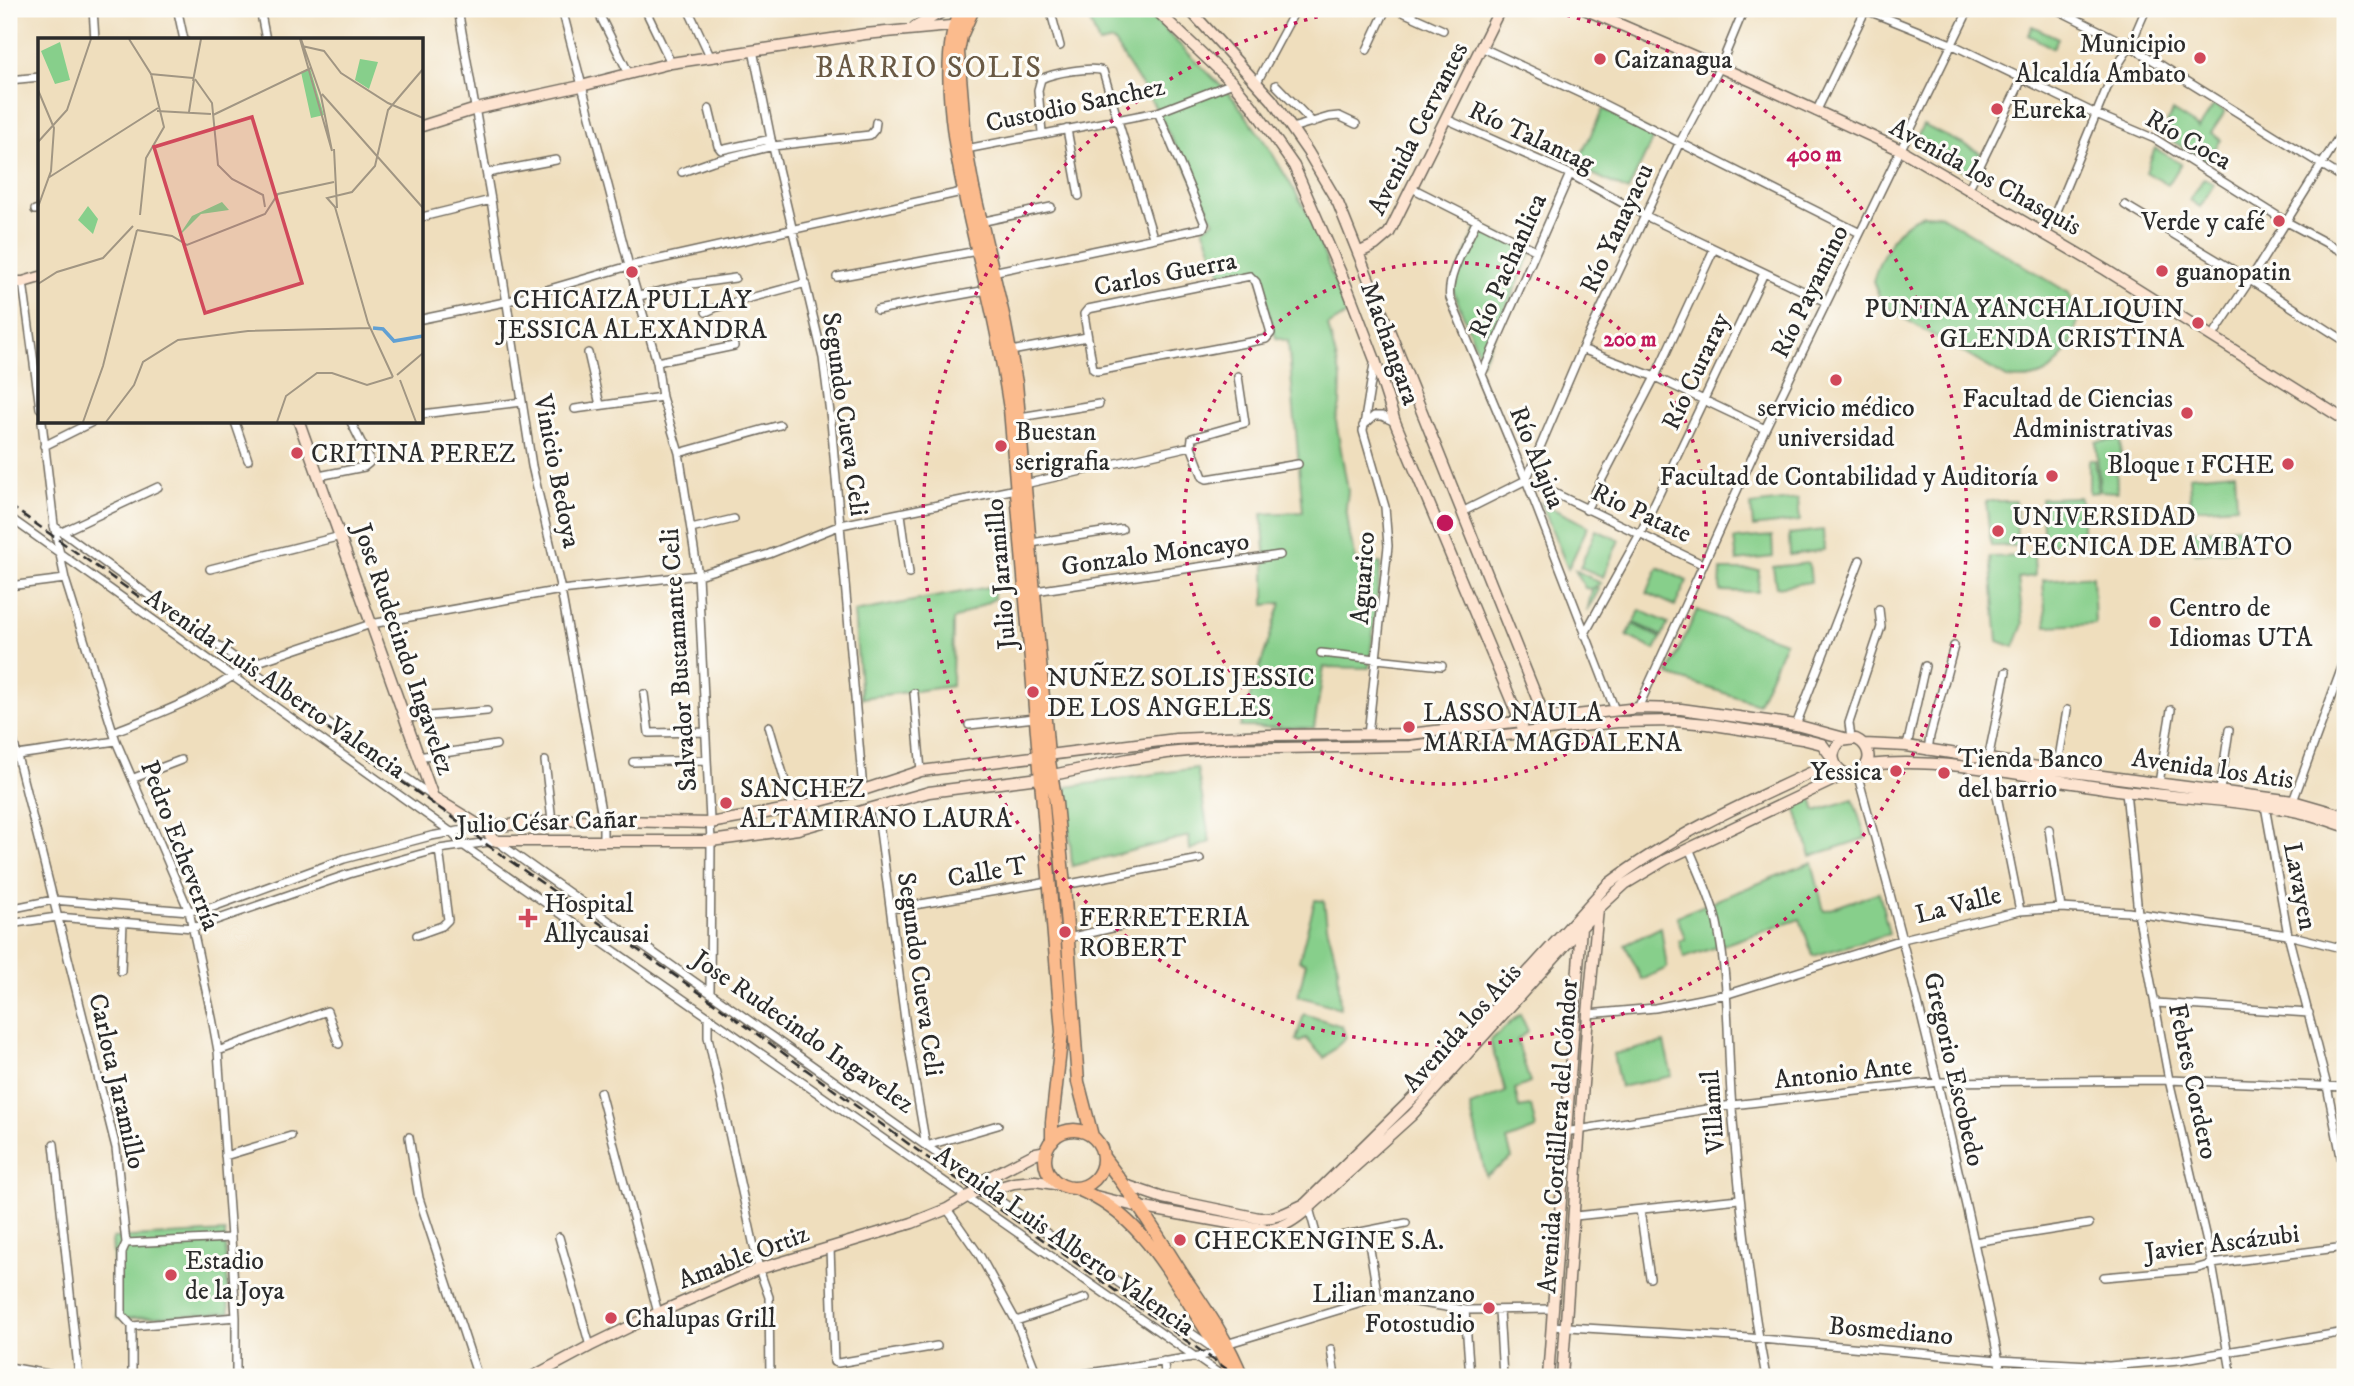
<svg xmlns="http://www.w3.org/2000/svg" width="2354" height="1386" viewBox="0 0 2354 1386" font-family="'IM FELL DW Pica',serif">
  <rect width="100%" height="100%" fill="#fdfcf7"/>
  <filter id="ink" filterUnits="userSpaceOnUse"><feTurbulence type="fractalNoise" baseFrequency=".0143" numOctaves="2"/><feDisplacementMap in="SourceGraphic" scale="14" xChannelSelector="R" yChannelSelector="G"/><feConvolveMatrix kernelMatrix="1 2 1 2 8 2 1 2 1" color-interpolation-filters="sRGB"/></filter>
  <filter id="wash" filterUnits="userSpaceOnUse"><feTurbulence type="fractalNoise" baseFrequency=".00686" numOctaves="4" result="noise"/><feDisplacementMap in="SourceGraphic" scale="28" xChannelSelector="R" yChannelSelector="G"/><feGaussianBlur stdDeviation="1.57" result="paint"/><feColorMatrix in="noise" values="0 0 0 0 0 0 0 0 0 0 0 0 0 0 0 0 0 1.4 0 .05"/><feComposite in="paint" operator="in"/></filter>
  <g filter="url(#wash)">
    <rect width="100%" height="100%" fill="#efdebd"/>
    <!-- green -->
    <path fill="#87cf8b" stroke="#597d5b" stroke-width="2" d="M1085,9h59l90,90 35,49 40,67 38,99 -19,12 13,52 -1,27 -4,16 12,70 -2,16 4,29 7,27h24l-12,105 -45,-1 -10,61 -74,-1 41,-124 -16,2v-56l-3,-35 41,-2 -15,-171 -12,-3 -19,-68 -36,4 -18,-46 11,-7 -60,-116 -41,-64 -14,3z
      M2032,26l26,12 -5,10 -25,-13z
      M2214,105l11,7 -14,21 10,7 -15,21 -44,-26 10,-24 27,17z
      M1603,109l52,25 -27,57 -52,-25z
      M1923,125l58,28 -11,22 -55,-34z
      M2155,148l26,16 -13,21 -22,-13z
      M2204,178l10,6 -14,23 -10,-7z
      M1923,214l17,1 129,78c2,6 7,14 8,20 2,10 -3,24 -7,32 -15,28 -32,37 -63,33l-112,-65 -15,-14 -7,-18c9,-28 21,-55 50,-67z
      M1478,224l54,27 -50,111 -30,-74z
      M2120,440l1,16 -5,3 1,33 -17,-1 -4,-49z
      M2089,460h6l3,32 -9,1z
      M2235,472l2,34 -46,3 -2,-33z
      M2079,497l3,7v38l-38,2 -3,-46z
      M1798,499l2,22 -47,6 -2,-22z
      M1986,501h30l1,45h-26z
      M1541,503l47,23 -20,43z
      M2239,527l2,23 -46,3 -2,-22z
      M1596,530l23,10 -16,37 -23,-10z
      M1823,530l1,20 -34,5 -1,-21z
      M1772,536l1,21 -36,4 -3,-22z
      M2034,556l1,20 -17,2 5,46 -9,23 -16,-6 -8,-84z
      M1809,563l2,19 -35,5 -3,-20z
      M1658,567l29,14 -12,25 -28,-13z
      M1575,570l26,13 -8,5 6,1 -12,23 5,-23 -7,-1z
      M1721,570h38l-1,22 -38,-1z
      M2093,576l2,48 -49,2 -3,-46z
      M994,586v13l-41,21 -1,66 -91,12 -7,-86z
      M1640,610l28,13 -6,13 -28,-13z
      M1697,610l88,32 -27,62 -90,-29z
      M1633,624l28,14 -6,12 -28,-14z
      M1197,768l13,74 -20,8 -1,-14 -117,30 -6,-79z
      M1812,798l4,13 37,-12 13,39 -55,18 -17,-52z
      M1812,862l12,49 55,-19 10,42 -76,22 -13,-37 -116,39 -5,-17 6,-2 -8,-23z
      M1315,900l9,1 3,25 11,41 2,41 -42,-12 8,-33 -7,-2z
      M1661,927l6,41 -25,12 -17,-35z
      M1304,1014l38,12 4,12 -22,20 -18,-20 -6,4 -4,-2z
      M1520,1014l8,17 -11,9 13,43 -15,6 4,19 12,-2 5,23 -29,11 5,18 -26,18 -16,-70 36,-14 -16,-51z
      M1664,1043l8,33 -52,11 -7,-33z
      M225,1232l4,81 -112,6 -5,-81z"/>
  </g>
  <g filter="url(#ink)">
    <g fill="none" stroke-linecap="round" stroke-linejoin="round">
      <defs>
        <path id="street" d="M93,9l2,31
          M260,9l6,31
          M458,9l33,191 41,266 29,124 42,232v19
          M562,9l67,257 28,96 5,35 17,56 19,122 13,266 -1,151
          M645,9l26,54
          M688,9l22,47
          M922,9l6,14
          M1050,9l10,37
          M1396,9l47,21
          M1851,9l15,1 85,34 145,70 59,25 132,83 58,31
          M2056,9l74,37 215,133
          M178,12l6,28
          M600,16l29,58
          M1483,48l120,56 257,129
          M753,50l18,89 52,219 8,63 32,369
          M1367,50l19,-41
          M9,80l31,-3
          M1257,82l39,-73
          M1276,85l37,38
          M709,109l9,37 3,4 50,-11
          M1816,112l50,-103
          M1446,119l124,55 76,42 180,86
          M1292,128l37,-11 10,-1 17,8
          M1067,129l12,67
          M1042,132l-4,-42 3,-11c12,-6 50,-13 62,-8l50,166
          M966,149l192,-37 75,-29
          M682,172l31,-11 60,-15 97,-11 5,-6 1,-7
          M487,173l69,-13
          M1412,188l123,62
          M1968,190l54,-111
          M2125,205l125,75 95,61
          M35,210l5,-1
          M422,217l69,-17
          M1477,220c-9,21 -31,57 -27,78l76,182 89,230
          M980,222l71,-15
          M2046,235l68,-164 16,-25 16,-37
          M992,272l211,-44 2,-4 -47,-112
          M1250,276l6,6 15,51 -5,6 -169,32 -4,-2 -9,-55 4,-5z
          M837,277l140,-26
          M23,282l17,126
          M639,296l53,-12 43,-6
          M877,310l110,-20
          M706,312l11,-5 89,-24
          M422,319l83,-17 124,-36 337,-75
          M2212,337l38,-57 95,-153
          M1582,349l73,28 110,52
          M1011,351l76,-14
          M588,353l12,52
          M657,362l77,-16
          M1482,374l88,-200
          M575,409l87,-12
          M422,414l100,-12
          M1020,417l79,-13
          M42,422l12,103 11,54 51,162 73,170 23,107 6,33 13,187 5,79v60
          M235,422l13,38
          M1363,426l11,-10h8l13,6
          M44,446l48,-24
          M1191,446l1,-8 53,-15 -7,-47
          M679,453l101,-28
          M319,476l45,-9 5,-4v-5l-18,-36
          M1527,480l175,84
          M1586,510l69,-133 59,-128
          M1462,512l64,-32 56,-131 97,-205 41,-77 24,-58
          M901,514l8,59
          M9,517l442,315 13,14 760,531
          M54,526l192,140 186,130
          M691,529l43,-10
          M62,532l96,-45
          M1031,543l91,-14
          M210,569l131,-33
          M9,586l56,-7
          M1035,591l245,-36
          M1584,635l56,-101 124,-261
          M1321,653l121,13
          M914,693l7,78
          M644,694l5,39 56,-1
          M1638,708l127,-279 204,-420
          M406,718l81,-7
          M9,724l107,424 10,95 -4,9v63l10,11v51
          M969,725l66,-7
          M1796,725l64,-165
          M769,726l24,82
          M113,732c40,-16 100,-38 133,-66l125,-42 190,-34 137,-15 71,-21 72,-29 175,-36 9,-5 166,-38 12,31 4,2 91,-15
          M1368,735l20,-189 -3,-39 -22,-76 11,-67
          M1851,738l-2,-15 32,-96 -2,-18
          M1907,746l18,-80
          M1928,751l2,-15 24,-90
          M17,755l99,-14
          M418,757l78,-12
          M1988,759l18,-87
          M545,761l7,60
          M633,762l74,-2
          M2057,770l10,-60
          M1992,771l28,140
          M1857,773c56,200 105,401 145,604
          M134,778l47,-18
          M2159,783l12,-73
          M2220,790l9,-60
          M2126,791l12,122 31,167 43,184 20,113
          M2293,801l52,-142
          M2265,806l23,129 39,151 18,91
          M877,808l30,227 19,111
          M2049,829l12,79
          M1689,848c10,25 22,49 28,75 13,61 10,124 15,185 7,90 17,180 34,269
          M1064,885l136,-26
          M9,909l44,-9 136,11 24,-4 131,-48 87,-23 49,-9
          M891,909l158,-27
          M9,924l48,-7 136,11 156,-54 90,-25 57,-8 430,305 54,36 6,9 231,160
          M417,935l25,-9 6,-6 -9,-71
          M1068,938l66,-15
          M121,971l2,-49
          M2156,1003l153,10
          M1588,1014l67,-6 76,-15 172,-54 117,-28 41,-3 67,4 160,23 57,14
          M708,1016v21l51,232 10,28 1,80
          M218,1051l109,-40 12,33
          M600,1092l58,221
          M1565,1132l167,-27 206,-23 231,-2 176,7
          M409,1137l10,61 59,179
          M54,1144l25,233
          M926,1146l72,-21
          M225,1156l66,-20
          M1309,1208l8,29 3,3 86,-17
          M947,1209l33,47 36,65 22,56
          M1640,1210l10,68
          M1575,1216l164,-17
          M1367,1231l11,67
          M559,1237l31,109
          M1974,1242l115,-18
          M126,1243l105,-5
          M830,1248l4,114 4,1 99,-17
          M2104,1277l91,-8 17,-5 133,-17
          M1465,1310l5,67
          M1499,1310l4,67
          M1016,1321l70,-23
          M132,1326l104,-9
          M1552,1326l198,12 248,22 111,6 70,-6 166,-28
          M1226,1344l152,-46 19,1 68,11 88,-1
          M1331,1349l4,28
          M1164,1361l1,16
          M9,1367l56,10
          M1063,1377l156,-24"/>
        <path id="secondary" d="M1155,9l78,74 19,23 42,60 55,126 26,68 20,62 127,304
          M1189,9l83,91 36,52 30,51 209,520
          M1584,9l170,73 147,68 205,120 239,150
          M915,27l32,-18
          M422,126l54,-17 105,-23 90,-23 194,-29 96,-9
          M1358,253l17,-8 14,-12 111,-224
          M9,282h14l17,-5
          M299,422l134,375 49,30 14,14h215l87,-12 131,-37 110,-14 89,-19 39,-6 44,-4 199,-3 207,-24 57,-1 34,3 94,15 20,5 11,15
          M1864,744l43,2 150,24 236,31 52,15
          M1867,765c84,-9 175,15 258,26 57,7 114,9 169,20 18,3 35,10 51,15
          M482,827l89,-7 139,3 83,-15 70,-18 58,-19 255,-32 92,-4 141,-1 229,-26 43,1 115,16 52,14
          M1125,1185l38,13 96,20c18,1 30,-7 46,-14l117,-115 185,-204c69,-53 149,-87 227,-123
          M975,1192l5,-10 56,-29 11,-2
          M1095,1196l44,11 129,23c17,-3 28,-11 41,-22l103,-93 186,-206 27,-25 40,-24 181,-86c24,2 31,-25 10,-35l-15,2c-12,12 -9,25 5,33
          M532,1377l58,-31 68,-33 101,-44 153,-46 35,-14 28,-17 11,-1 28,-8 21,-2 26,4
          M1548,1377l33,-450
          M1562,1377l26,-363 10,-105"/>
        <path id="primary" d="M961,9c-32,65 10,214 27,284 9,38 16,77 22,116l52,623 -10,90v19
          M973,9l-12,27 -3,16 8,97 7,39 30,127 13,68 32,372 8,48 8,82 14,197 14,54
          M1045 1159a29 29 0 1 1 58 0a29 29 0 1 1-58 0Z
          M1103,1157c29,37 54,77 79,117 22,33 46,66 60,103
          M1075,1188c59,23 87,72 119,123 13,21 29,43 38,66"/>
      </defs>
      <!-- street casing -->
      <use href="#street" stroke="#706a5e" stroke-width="10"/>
      <!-- secondary casing -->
      <use href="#secondary" stroke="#706a5e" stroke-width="13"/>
      <!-- primary casing -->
      <use href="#primary" stroke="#706a5e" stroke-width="15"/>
      <!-- street -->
      <use href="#street" stroke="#fff" stroke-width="7"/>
      <!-- secondary -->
      <use href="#secondary" stroke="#fde4d1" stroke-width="10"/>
      <!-- primary -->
      <use href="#primary" stroke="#fbbb8d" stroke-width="12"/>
      <!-- rail -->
      <path stroke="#2b2b2b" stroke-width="2.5" stroke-dasharray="10 5" stroke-linecap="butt" d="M9,505l460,324 14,13 227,158 265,192 263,185"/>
    </g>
  </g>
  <!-- distance rings -->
  <g fill="none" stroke="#c2185b" stroke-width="3.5" stroke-dasharray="3.5 7">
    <circle cx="1445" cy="523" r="261"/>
    <path d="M1536 9A522 522 0 1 1 1354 9"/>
  </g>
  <!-- markers -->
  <g fill="#d1495b" stroke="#fdfcf7" stroke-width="2.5">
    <circle cx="2200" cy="58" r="7"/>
    <circle cx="1600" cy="59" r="7"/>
    <circle cx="1997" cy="109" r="7"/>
    <circle cx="2279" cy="221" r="7"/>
    <circle cx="2162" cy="271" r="7"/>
    <circle cx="632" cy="272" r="7"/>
    <circle cx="2198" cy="323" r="7"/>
    <circle cx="1836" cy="380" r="7"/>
    <circle cx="2187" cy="413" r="7"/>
    <circle cx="1001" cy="446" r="7"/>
    <circle cx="297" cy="453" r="7"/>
    <circle cx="2288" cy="464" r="7"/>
    <circle cx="2052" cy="476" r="7"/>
    <circle cx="1998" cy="531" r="7"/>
    <circle cx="2155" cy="622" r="7"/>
    <circle cx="1033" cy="692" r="7"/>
    <circle cx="1409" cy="727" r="7"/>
    <circle cx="1896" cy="771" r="7"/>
    <circle cx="1944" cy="773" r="7"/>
    <circle cx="726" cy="803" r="7"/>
    <path d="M524.5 907.5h7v7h7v7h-7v7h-7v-7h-7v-7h7z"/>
    <circle cx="1065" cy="932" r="7"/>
    <circle cx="1180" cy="1240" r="7"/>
    <circle cx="171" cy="1275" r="7"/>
    <circle cx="1489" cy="1308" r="7"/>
    <circle cx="611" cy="1318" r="7"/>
  </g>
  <g text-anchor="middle" stroke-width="6" stroke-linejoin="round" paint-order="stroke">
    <!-- poi labels -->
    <g font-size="26" fill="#2b2b2b" stroke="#fdfcf7" text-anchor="start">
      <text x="2186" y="52" text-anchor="end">Municipio<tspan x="2186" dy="30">Alcaldía Ambato</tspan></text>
      <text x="1614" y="68">Caizanagua</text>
      <text x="2011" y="118">Eureka</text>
      <text x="2265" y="230" text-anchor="end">Verde y café</text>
      <text x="2176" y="280">guanopatin</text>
      <text x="632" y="308" text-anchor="middle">CHICAIZA PULLAY<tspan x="632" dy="30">JESSICA ALEXANDRA</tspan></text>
      <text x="2184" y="317" text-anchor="end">PUNINA YANCHALIQUIN<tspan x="2184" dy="30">GLENDA CRISTINA</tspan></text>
      <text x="2173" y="407" text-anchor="end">Facultad de Ciencias<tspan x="2173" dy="30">Administrativas</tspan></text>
      <text x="1836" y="416" text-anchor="middle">servicio médico<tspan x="1836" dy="30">universidad</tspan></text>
      <text x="1015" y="440">Buestan<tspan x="1015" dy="30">serigrafia</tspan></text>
      <text x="311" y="462">CRITINA PEREZ</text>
      <text x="2274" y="473" text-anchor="end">Bloque 1 FCHE</text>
      <text x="2038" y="485" text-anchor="end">Facultad de Contabilidad y Auditoría</text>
      <text x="2012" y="525">UNIVERSIDAD<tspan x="2012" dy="30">TECNICA DE AMBATO</tspan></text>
      <text x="2169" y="616">Centro de<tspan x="2169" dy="30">Idiomas UTA</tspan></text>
      <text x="1047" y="686">NUÑEZ SOLIS JESSIC<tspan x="1047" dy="30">DE LOS ANGELES</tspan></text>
      <text x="1423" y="721">LASSO NAULA<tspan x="1423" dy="30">MARIA MAGDALENA</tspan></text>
      <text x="1958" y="767">Tienda Banco<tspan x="1958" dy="30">del barrio</tspan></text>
      <text x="1882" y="780" text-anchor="end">Yessica</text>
      <text x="740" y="797">SANCHEZ<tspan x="740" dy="30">ALTAMIRANO LAURA</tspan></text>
      <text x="544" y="912">Hospital<tspan x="544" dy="30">Allycausai</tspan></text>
      <text x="1079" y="926">FERRETERIA<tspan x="1079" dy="30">ROBERT</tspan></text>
      <text x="1194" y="1249">CHECKENGINE S.A.</text>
      <text x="185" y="1269">Estadio<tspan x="185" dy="30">de la Joya</tspan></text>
      <text x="1475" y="1302" text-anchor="end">Lilian manzano<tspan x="1475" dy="30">Fotostudio</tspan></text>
      <text x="625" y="1327">Chalupas Grill</text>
    </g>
    <!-- street labels -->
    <g font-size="26" fill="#2b2b2b" stroke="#fdfcf7">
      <text transform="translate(1075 104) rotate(-12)" y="9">Custodio Sanchez</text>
      <text transform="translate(1417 128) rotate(-63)" y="9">Avenida Cervantes</text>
      <text transform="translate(1532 136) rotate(25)" y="9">Río Talantag</text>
      <text transform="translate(2189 139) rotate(30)" y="9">Río Coca</text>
      <text transform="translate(1986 176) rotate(29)" y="9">Avenida los Chasquis</text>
      <text transform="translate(1616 228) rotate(-65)" y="9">Río Yanayacu</text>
      <text transform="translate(1507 265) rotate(-66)" y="9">Río Pachanlica</text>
      <text transform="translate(1165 273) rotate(-11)" y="9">Carlos Guerra</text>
      <text transform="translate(1809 291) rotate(-64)" y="9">Río Payamino</text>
      <text transform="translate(1391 343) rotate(70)" y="9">Machangara</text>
      <text transform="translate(1695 371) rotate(-65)" y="9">Río Curaray</text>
      <text transform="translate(846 414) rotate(82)" y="9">Segundo Cueva Celi</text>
      <text transform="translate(1538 457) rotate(68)" y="9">Río Alajua</text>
      <text transform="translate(558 471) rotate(79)" y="9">Vinicio Bedoya</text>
      <text transform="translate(1642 512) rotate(25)" y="9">Rio Patate</text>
      <text transform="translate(1155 553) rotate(-8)" y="9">Gonzalo Moncayo</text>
      <text transform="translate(1000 574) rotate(-95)" y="9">Julio Jaramillo</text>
      <text transform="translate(1362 578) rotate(-86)" y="9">Aguarico</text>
      <text transform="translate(405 649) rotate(71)" y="9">Jose Rudecindo Ingavelez</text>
      <text transform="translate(678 660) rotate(-94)" y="9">Salvador Bustamante Celi</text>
      <text transform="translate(276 683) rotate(35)" y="9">Avenida Luis Alberto Valencia</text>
      <text transform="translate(2213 768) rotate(8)" y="9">Avenida los Atis</text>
      <text transform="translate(547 821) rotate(-2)" y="9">Julio César Cañar</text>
      <text transform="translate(181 845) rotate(69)" y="9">Pedro Echeverría</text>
      <text transform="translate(987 871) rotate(-10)" y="9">Calle T</text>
      <text transform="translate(2301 886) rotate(79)" y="9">Lavayen</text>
      <text transform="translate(1958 904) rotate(-14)" y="9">La Valle</text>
      <text transform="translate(921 974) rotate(82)" y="9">Segundo Cueva Celi</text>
      <text transform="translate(1461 1027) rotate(-48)" y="9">Avenida los Atis</text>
      <text transform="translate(804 1031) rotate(35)" y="9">Jose Rudecindo Ingavelez</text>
      <text transform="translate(1955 1069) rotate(77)" y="9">Gregorio Escobedo</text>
      <text transform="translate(1843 1072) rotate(-6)" y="9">Antonio Ante</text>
      <text transform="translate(118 1081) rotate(77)" y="9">Carlota Jaramillo</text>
      <text transform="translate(2194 1081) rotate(78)" y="9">Febres Cordero</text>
      <text transform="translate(1712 1112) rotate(-94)" y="9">Villamil</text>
      <text transform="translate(1557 1136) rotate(-86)" y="9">Avenida Cordillera del Cóndor</text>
      <text transform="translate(1065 1240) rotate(35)" y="9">Avenida Luis Alberto Valencia</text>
      <text transform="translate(2222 1242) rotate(-7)" y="9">Javier Ascázubi</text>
      <text transform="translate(743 1256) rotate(-21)" y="9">Amable Ortiz</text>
      <text transform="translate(1891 1330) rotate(5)" y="9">Bosmediano</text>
    </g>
    <!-- quarter labels -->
    <g font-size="30" letter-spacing="2" fill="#695944" stroke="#fdfcf7">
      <text x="929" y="77">BARRIO SOLIS</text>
    </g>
  </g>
  <!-- overview -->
  <g transform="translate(38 38)">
    <rect width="385" height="385" fill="#efdebd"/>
    <path d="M22,4l10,38 -15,4 -14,-33zM322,21l18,3 -9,27 -14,-9zM272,30l14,47 -13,3 -10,-46zM184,164l7,8 -28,4 -23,23 14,-21zM50,168l10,13 -5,15 -15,-14z" fill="#87cf8b"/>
    <path fill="none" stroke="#61a0d3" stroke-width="3.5" d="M335,290l10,1 11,12 29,-5"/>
    <path fill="none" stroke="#a19683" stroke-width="2" d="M91,1l22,35 13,53 -18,31 -6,57M262,1l32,112 -11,-55 -20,-57M264,8l22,5 17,22 47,30 35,15M112,36l43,4M157,41l17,24 6,62 14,14 31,16 2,12M155,43l8,-42M0,52l16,38 -3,43 -13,36M284,56l101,114M119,73l54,3M151,74l5,-32M175,77l98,-47M0,104l29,-32 24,-71M296,111l3,59M10,140l110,-70M99,192l35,6 15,9 78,-31 13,-20 56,-12M0,246l19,-12 46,-14 30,-32M359,337l26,-22M355,339l-25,-54 -33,-116 -8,-9 25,-6 23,-26 13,-56 35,-41M362,342l16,42M45,384l20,-56 34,-136M68,384l28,-37 9,-23 35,-22 70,-9 122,-3M239,384l9,-26 31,-23h15l35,12 26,-8"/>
    <path fill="#d1495b" fill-opacity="0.15" stroke="#d1495b" stroke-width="3.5" d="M214,79l50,166 -97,30 -51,-166z"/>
    <rect width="385" height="385" fill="none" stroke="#2b2b2b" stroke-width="3.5"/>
  </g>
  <circle cx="1445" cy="523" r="10" fill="#c2185b" stroke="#fdfcf7" stroke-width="3.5"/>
  <g font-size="21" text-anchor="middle" font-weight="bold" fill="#c2185b" stroke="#fdfcf7" stroke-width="6" stroke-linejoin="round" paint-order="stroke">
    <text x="1814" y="161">400 m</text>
    <text x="1630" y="346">200 m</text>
  </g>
  <!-- margin -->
  <rect width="2354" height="1386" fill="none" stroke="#fdfcf7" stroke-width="35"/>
</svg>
